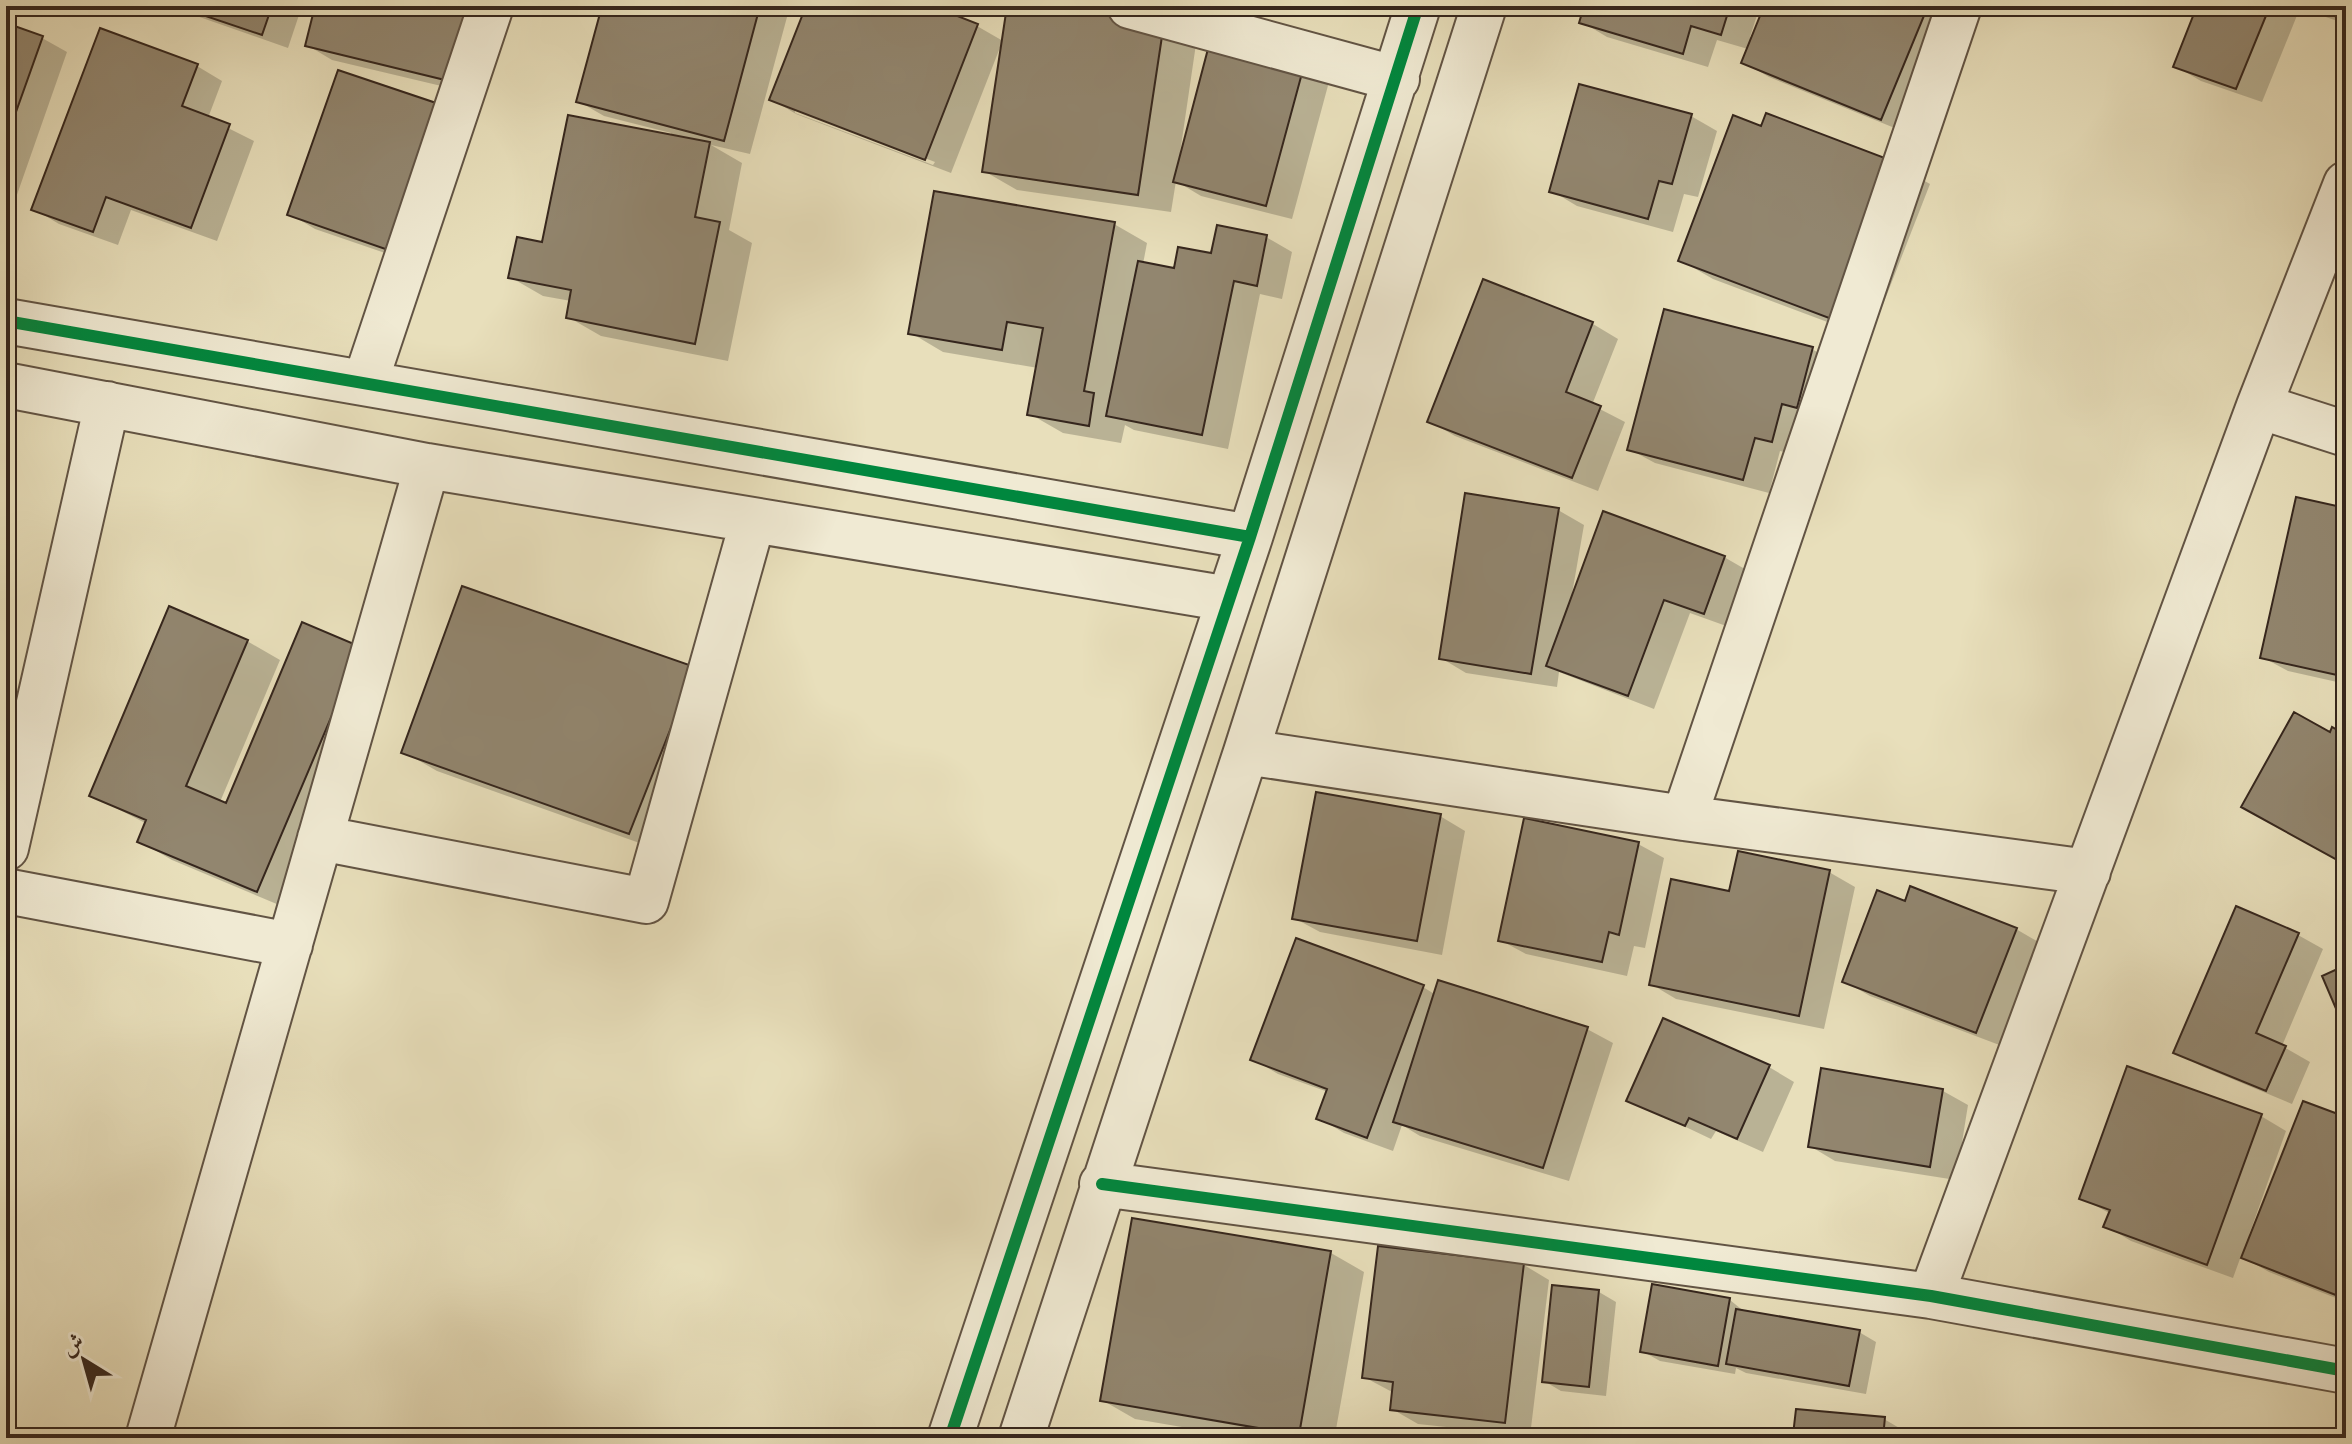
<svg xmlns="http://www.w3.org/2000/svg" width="2352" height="1444" viewBox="0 0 2352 1444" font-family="'IM FELL Double Pica',Amiri,serif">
  <rect width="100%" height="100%" fill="#e8dfbb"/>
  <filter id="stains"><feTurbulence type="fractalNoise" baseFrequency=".0025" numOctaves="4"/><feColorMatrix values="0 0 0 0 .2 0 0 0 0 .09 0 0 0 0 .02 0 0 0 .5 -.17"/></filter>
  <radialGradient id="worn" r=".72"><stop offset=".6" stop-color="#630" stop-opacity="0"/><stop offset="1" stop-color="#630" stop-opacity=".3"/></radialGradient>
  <!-- shadow -->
  <path fill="#0003" fill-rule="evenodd" d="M77,6h21l-2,6z
    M168,6h134l-14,42z
    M317,6l158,88 -143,-34 -25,-15z
    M604,6h186l-40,148 -39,-9 31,18 -13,67 23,13 -24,118 -127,-25 -33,-19 3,-16 -28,-5 -33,-19 33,-33 127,-107 1,-4 -67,-17 -26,-15z
    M808,6h119l50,20 26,15 6,-35h24l163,38 -16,109 3,1 33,-125 117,38 -41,152 -91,-23 -25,-15 -5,31 -154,-22 -33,-19 17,-126 -50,128 -155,-59 -25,-15zM795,108l140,54 -2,3 -138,-52z
    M1587,6h173l-10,31 3,1 13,-32h193l-52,127 -138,-56 -26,-15 5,-13 -31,-9 -9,27 -101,-30 -25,-15z
    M2199,6h147v18l-46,-16 -38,94 -61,-21 -26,-15z
    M6,25l36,13 25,14 -55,157 -6,-3z
    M197,66l25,15 -14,37 46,23 -37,100 -86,-31 -13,35 -59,-21 -25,-15z
    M339,72l81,193 -105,-36 -25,-15z
    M1691,116l26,15 -19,66 -14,-3 -11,38 -96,-26 -25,-15z
    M1763,129l134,36 33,19 -60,154 -157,-59 -33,-19z
    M1114,224l33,19 -4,21 32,6 91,-33 26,15 -10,47 -22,-5 -32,155 -94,-19 -9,-5 -4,18 -58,-10 -33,-19 8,-46 -95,-16 -32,-19z
    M1484,282l109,42 25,15 -26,66 33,17 -27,69 -143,-55 -26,-15z
    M1812,349l25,15 -39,91 -18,-4 -11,42 -114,-30 -26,-14z
    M1558,510l26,15 -12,69 152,-37 26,15 -21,55 -39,-14 -36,96 -95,-37 -2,15 -91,-14 -25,-15z
    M2346,510v174l-58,-13 -26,-14z
    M247,641l33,19 -60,142 7,4 133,-157 33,19 -102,242 -119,-50 -33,-19 8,-17 -56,-29z
    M694,669l-32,182 -225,-80 -33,-19z
    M2346,738v125l-77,-42z
    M1440,816l25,15 -23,124 -122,-23 -26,-14z
    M1638,844l26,14 -19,90 -11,-2 -7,30 -101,-22 -26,-14z
    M1829,872l26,15 -31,142 -148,-30 -25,-15 80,-91z
    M1911,889l105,40 26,15 -40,102 -132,-50 -26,-15 62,-77z
    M2298,935l25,14 -41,97 28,16 -18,42 -91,-38 -25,-14z
    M1423,987l13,8 151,34 26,14 -44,138 -149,-45 -18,-11 -9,26 -49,-18 -25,-15 9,-26 -50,-18 -25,-15z
    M1769,1067l25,15 -31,70 -47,-21 -5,8 -82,-39z
    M1943,1091l25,14 -12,75 -121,-19 -25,-15z
    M2261,1116l25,15 -37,104 3,1 94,-117v183l-77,-30 -28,-16 -8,22 -102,-37 -25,-15 5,-12 -30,-16z
    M1331,1253l33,19 -29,163 18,3h-107l-111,-19 -33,-19z
    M1524,1265l25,15 -19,156 -112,-12 -26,-15 2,-16 -30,-16z
    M1553,1287l46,5 17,10 -10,94 -45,-5 -17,-10z
    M1730,1300l16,13 113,19 17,10 -10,52 -120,-21 -10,-5 -1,6 -75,-13 -18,-10z
    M1884,1419l17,10 -1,9h-145l40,-1z"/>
  <!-- building -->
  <path fill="#92866f" stroke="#35261d" stroke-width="2" d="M176,6h96l-10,29z
    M315,6h153l-19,75 -144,-35z
    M602,6h158l-36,135 -148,-39z
    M806,6h126l46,18 -53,136 -156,-60z
    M1007,6h40l117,17 -26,172 -156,-23z
    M1584,6h146l-9,29 -30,-9 -8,28 -104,-31z
    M1764,6h164l-47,114 -140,-57z
    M2197,6h73l-34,83 -63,-22z
    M2306,6h40v14z
    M6,23l37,13 -37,104z
    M1214,26l94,25 -42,155 -93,-24z
    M100,28l98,36 -16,42 48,18 -39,104 -85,-31 -13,35 -62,-22z
    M338,70l107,36 -51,146 -107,-37z
    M1579,84l113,30 -20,70 -13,-3 -11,38 -99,-27z
    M1766,113l132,50 -61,158 -159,-60 55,-146 28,11z
    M568,115l142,27 -15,75 25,5 -25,122 -129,-26 5,-28 -63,-12 9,-41 25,5z
    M934,191l181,31 -31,169 10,2 -5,33 -62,-11 16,-87 -36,-6 -5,28 -94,-16z
    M1217,225l50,10 -10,51 -23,-5 -32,154 -96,-19 32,-155 36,7 4,-21 33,6z
    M1483,279l110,43 -27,70 35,14 -29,72 -145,-56z
    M1664,309l149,38 -16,61 -15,-4 -10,38 -17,-4 -12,42 -116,-30z
    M1465,493l94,15 -28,166 -92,-15z
    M2296,497l50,11v169l-86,-19z
    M1603,511l122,45 -21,58 -40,-14 -36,96 -82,-30z
    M462,586l233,81 -66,167 -228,-81z
    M169,606l79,34 -62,146 40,17 76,-181 59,25 -104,245 -120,-50 9,-22 -57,-24z
    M2294,712l36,20 2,-5 14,8v109l-9,16 -96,-53z
    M1316,792l125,22 -24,127 -125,-22z
    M1524,818l115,24 -20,93 -10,-3 -7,30 -104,-21z
    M1738,851l92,19 -31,146 -150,-31 22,-106 58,12z
    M1910,886l107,42 -41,105 -134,-51 35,-92 28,11z
    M2236,906l63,27 -43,100 30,13 -20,45 -93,-38z
    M1296,938l128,47 -57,153 -51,-19 11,-30 -77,-29z
    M2346,965v67l-24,-56z
    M1438,980l150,47 -45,141 -150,-46z
    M1663,1018l107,47 -33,74 -48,-21 -4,8 -59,-25z
    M2127,1066l135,48 -55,151 -104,-38 7,-17 -31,-11z
    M1821,1068l122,21 -13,78 -122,-20z
    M2303,1101l43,16v182l-105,-41z
    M1132,1218l199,33 -32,184 -199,-34z
    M1378,1246l146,17 -19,160 -115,-13 3,-28 -31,-4z
    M1652,1284l78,14 -12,68 -78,-14z
    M1552,1285l47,5 -10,97 -47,-5z
    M1736,1309l124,21 -11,56 -123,-22z
    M1796,1409l89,8 -2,21h-130l1,-6 39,3z"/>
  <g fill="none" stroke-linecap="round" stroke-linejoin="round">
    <defs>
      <path id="minor" d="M1130,6l267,73
        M6,321l1244,216
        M365,383l126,-377
        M6,385l421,81 802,133
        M2259,406l87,28
        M1246,752l438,66 404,54
        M1684,818l275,-812
        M320,838l326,63 107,-381
        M6,848l101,-444
        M6,891l284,54
        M1102,1184l829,112 415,75
        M1931,1296l328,-890 87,-222
        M148,1438l279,-972
        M950,1438l300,-901 168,-531
        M1021,1438l225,-686 238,-746"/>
    </defs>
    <!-- minor casing -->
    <use href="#minor" stroke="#625444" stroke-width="48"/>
    <!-- minor -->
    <use href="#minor" stroke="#f0ead3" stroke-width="44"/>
    <defs>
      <path id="cycleway" d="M6,321l1244,216
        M1102,1184l829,112 415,75
        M950,1438l300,-901 168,-531"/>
    </defs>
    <!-- cycleway casing -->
    <use href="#cycleway" stroke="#f0ead3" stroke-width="17"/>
    <!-- cycleway -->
    <use href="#cycleway" stroke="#00873e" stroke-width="12"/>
  </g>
  <!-- margin -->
  <rect width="2352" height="1444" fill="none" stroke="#e8dfbb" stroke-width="32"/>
  <rect x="8" y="8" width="2336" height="1428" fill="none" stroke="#35261d" stroke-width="4"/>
  <rect x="16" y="16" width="2320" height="1412" fill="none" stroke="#35261d" stroke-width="2"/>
  <!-- north arrow -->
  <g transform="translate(84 1360) rotate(323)" stroke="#f0ead3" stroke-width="6" paint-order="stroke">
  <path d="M0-6L14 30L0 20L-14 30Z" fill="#35261d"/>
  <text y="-12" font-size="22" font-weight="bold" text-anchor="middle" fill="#35261d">ش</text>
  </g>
  <rect width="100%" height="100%" filter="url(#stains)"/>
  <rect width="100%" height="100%" fill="url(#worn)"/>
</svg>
